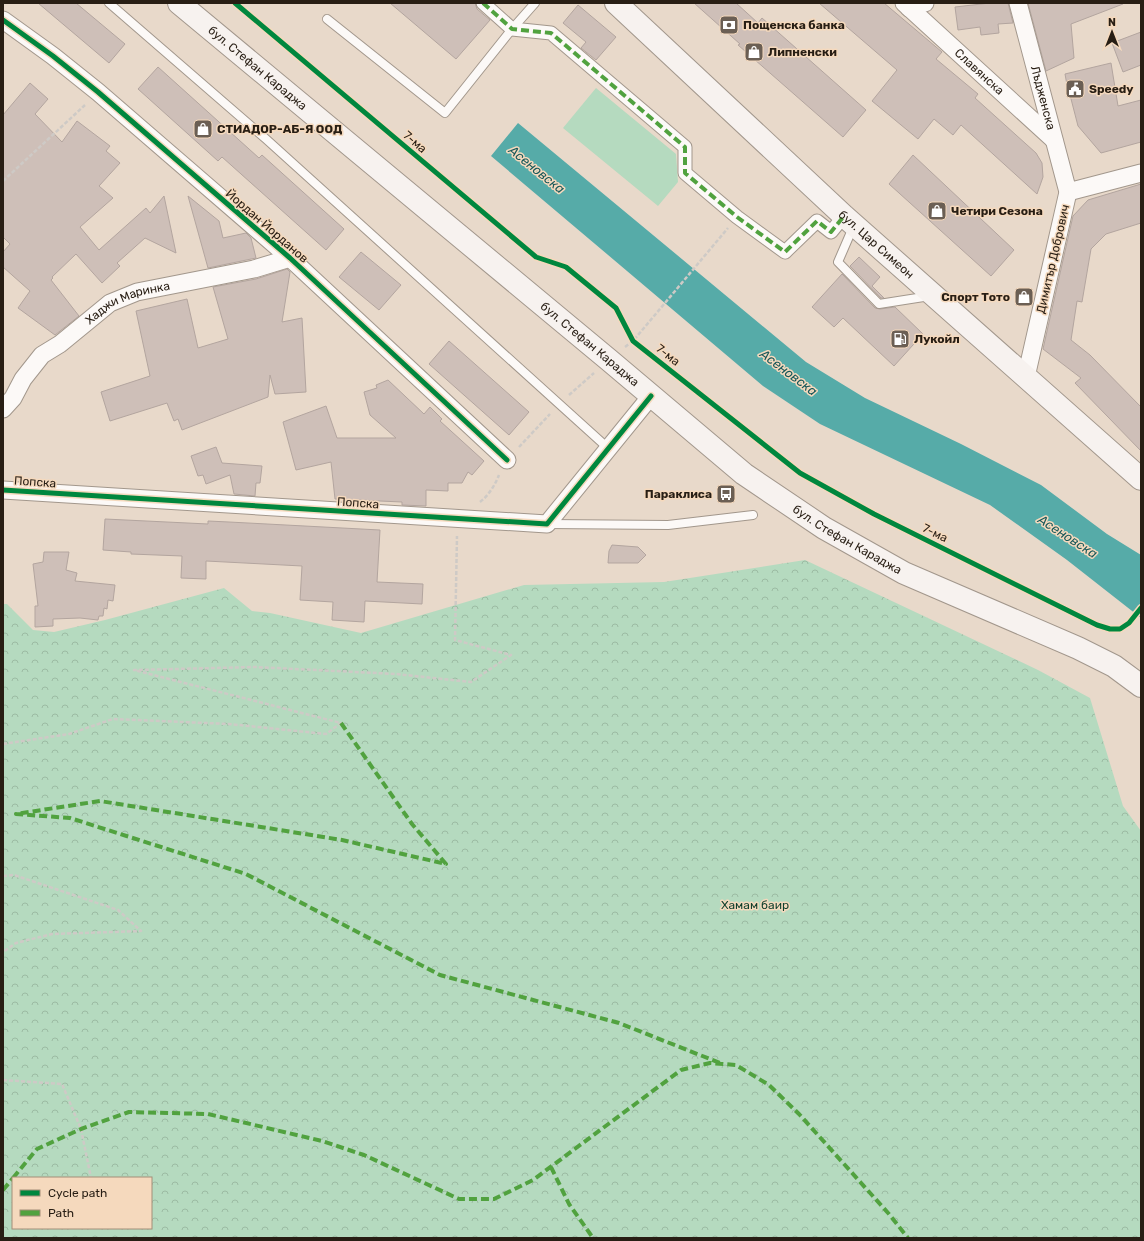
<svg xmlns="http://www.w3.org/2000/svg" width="1144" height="1241" viewBox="0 0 1144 1241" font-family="Rubik,sans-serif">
  <defs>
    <pattern id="park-crowns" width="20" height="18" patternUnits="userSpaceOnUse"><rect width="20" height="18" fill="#b5dabf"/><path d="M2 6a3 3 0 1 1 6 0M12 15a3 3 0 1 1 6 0" fill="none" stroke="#9cbba3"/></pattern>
  </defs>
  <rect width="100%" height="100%" fill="#e8d9ca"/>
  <!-- green -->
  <path fill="#b5dabf" d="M596,88l80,66 2,28 -20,24 -95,-78z"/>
  <!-- park -->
  <path fill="url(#park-crowns)" fill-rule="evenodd" d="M805,560l233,110 52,28 33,108 18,25v407h-1138v-634h4l26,26 21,2 51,-12 119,-32 28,23 18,2 91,20 163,-48 140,-3zM13,1178h138v50h-138z"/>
  <!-- water -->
  <path fill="#56aba8" d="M518,123l288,239 59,36 96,46 80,41 66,49 34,21v63l-74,-58 -77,-55 -170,-81 -57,-38 -272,-230z"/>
  <!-- building -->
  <path fill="#cebfb8" stroke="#b3a59f" d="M38,3h38l49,41 -16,19z
    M390,3h85l2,6 13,11 -34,39z
    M694,3h42l22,20 4,-5 104,92 -23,27 -105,-92 2,-1z
    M819,3h65l58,49 -6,7 42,35 -3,4 61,55 6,10 1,14 -6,17 -76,-69 -8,10 -19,-16 -16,20 -46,-38 25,-31z
    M990,3h18l5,20 -15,1 1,9 -18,2 -1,-8 -22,3 -3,-23z
    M1028,3h95v1l-52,20 3,34 -28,13z
    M578,5l38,32 -20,23 -15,-12 5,-6 -23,-19z
    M1141,32v33l-18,7 -11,-29z
    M1111,63l7,43 23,-6v42l-40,11 -23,-27 -8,-31 -1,1 -4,-22z
    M158,67l101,91 3,-3 82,74 -18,21 -104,-93 -4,4 -80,-72z
    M30,83l18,16 -13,15 27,28 15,-21 33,25 -4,5 14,12 -21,23 14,12 -33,29 19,23 47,-42 4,5 14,-17 12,57 -31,-15 -28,25 3,3 -18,17 -26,-29 -24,23 1,1 -2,2 28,36 -24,19 -37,-27 12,-17 -27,-24v-15l7,-8 -7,-7v-122z
    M913,155l101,95 -23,26 -102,-92z
    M1141,184v39l-35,11 -15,15 -9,53 -5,-1 -6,39 19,15 51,52v44l-66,-68 6,-5 -38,-29 30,-133 15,-16z
    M188,196l31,25 4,17 23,-5 5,5 5,20 -48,10z
    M361,252l40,33 -22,25 -40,-33z
    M859,257l21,20 -8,9 12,12h-3l-31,-32z
    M287,269l3,3 -8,50 20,-4 4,74 -31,2 -5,-19 -2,22 -86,33 -4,-11 -4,2 -7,-18 -57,18 -9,-29 49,-16 -14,-65 51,-12 11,49 30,-9 -15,-52 43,-8z
    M842,274l33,34 5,1 15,-2 28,27 -29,32 -51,-48 -9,9 -22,-20z
    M449,341l80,71 -20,23 -80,-71z
    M388,380l36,34 6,-7 12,12 -2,2 44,40 -12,14 -4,-3 -6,11h-14v8l-22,-1v16l-24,-1v-3l-67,-3 -4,-37 -35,8 -13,-48 43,-16 11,32h59l-26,-23 -6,-23 13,-4 -1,-3z
    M216,447l6,16 40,3 -2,17h-4l-1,13 -21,-2 -4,-19 -24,9 -3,-9 -5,1 -7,-20z
    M105,519l103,5v-3l21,1 151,8 -3,52 46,2 -1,20 -57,-3 -1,21 -32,-2 1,-18 -33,-2 2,-34 -96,-5v18l-25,-1 1,-22 -51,-2v-2l-28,-2z
    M612,545l26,2 8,8 -8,8h-30l1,-12z
    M44,552h25l-3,18 11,3 -2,8 40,4 -2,16 -5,-1 -1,9 -3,-1 -1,8h-4l-1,4 -18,-2 -27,1v7l-18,1v-21h3l-5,-42 10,-2z"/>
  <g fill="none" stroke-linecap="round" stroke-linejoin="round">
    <defs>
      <path id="service" d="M109,3l157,136 343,310
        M327,19l118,94 67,-84 23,-26
        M854,225l-16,37 41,42 51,-8
        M548,524l120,1 85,-10"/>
      <path id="pedestrian" d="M483,3l29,26 39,4 134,114v26l52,44 48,35 32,-31 14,11 13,-16"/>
      <g id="minor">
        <path id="s1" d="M904,3l150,137"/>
        <path id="s2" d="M1018,3l50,189 -42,185"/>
        <path d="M909,8l16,-5"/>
        <path d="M3,20l50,36 45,36 192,166 217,202"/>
        <path d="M1068,192l73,-19"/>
        <path id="s3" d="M3,409l10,-11 10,-19 19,-24 18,-11 50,-41 27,-11 117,-23 36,-11"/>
        <path d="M3,490l544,34 104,-128"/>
      </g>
      <g id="secondary">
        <path id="s4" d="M179,3l430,357 135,114 80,54 80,45 174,75 36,18 27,20"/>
        <path id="s5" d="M616,3l228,213 297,263"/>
      </g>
    </defs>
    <!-- service casing -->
    <use href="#service" stroke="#a2978c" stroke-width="10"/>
    <!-- pedestrian casing -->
    <use href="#pedestrian" stroke="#a2978c" stroke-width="15"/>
    <!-- minor casing -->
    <use href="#minor" stroke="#a2978c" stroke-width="19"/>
    <!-- secondary casing -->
    <use href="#secondary" stroke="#a2978c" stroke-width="24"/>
    <!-- path -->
    <path stroke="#cecac6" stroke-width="2.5" stroke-dasharray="4 2" stroke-linecap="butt" d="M3,181l82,-76
      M625,347l8,-6 95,-113
      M569,395l25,-22
      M519,447l31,-33
      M480,502c9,-7 15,-17 19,-27
      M3,744l66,-10 44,-15 116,5 97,10 15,-11 -207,-53 121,-3 141,7 75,8 40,-27 -56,-15 2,-104
      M3,876l11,-1 104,35 23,21 -89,3 -36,9 -13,9
      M3,1080l59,4 19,45 10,49"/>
    <!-- service -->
    <use href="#service" stroke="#fcf9f7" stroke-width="8"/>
    <!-- pedestrian -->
    <use href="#pedestrian" stroke="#fcf9f7" stroke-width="13"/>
    <!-- minor -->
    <use href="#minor" stroke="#fcf9f7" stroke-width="17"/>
    <!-- secondary -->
    <use href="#secondary" stroke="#f7f2ef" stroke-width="22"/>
    <!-- quiet -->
    <path stroke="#51a23f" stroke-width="4" stroke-dasharray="8 4" stroke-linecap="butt" d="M483,3l29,26 39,4 134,114v26l52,44 48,35 32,-31 14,11 13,-16
      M341,723l71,101 34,40 -104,-24 -242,-39 -84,13 54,4 176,56 194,101 179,48 101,40
      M551,1167l18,37 24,34
      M13,1178l24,-29 44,-20 48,-17 79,2 114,27 42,14 95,44h35l39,-19 148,-110 29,-7 26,2 33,20 30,29 90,100 19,24
      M3,1190l10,-12"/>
    <defs>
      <path id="cycleway" d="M235,3l301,254 30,10 50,41 17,33 167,132 74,41 223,111 13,4h10l9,-6 12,-15
        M3,20l50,36 45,36 192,166 217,202
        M3,490l544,34 104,-128"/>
    </defs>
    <!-- cycleway casing -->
    <use href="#cycleway" stroke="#f5d9bd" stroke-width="8"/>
    <!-- cycleway -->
    <use href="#cycleway" stroke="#00873e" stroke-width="5"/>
  </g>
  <!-- icons -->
  <defs>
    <symbol id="bank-square" viewBox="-11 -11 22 22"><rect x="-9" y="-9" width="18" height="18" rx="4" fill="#6b5f54" stroke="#f5d9bd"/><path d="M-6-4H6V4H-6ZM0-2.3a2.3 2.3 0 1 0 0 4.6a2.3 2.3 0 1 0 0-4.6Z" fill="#fff"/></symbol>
    <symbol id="shop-square" viewBox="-11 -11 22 22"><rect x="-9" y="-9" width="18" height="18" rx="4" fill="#6b5f54" stroke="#f5d9bd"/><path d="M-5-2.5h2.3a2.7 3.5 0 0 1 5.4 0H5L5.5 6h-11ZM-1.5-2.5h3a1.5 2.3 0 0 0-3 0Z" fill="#fff"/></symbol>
    <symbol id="civic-square" viewBox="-11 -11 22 22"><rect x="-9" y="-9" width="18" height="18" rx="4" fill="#6b5f54" stroke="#f5d9bd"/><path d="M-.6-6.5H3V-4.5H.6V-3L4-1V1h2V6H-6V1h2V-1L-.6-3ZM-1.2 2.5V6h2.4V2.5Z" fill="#fff"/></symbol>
    <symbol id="fuel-square" viewBox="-11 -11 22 22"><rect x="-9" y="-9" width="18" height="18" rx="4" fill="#6b5f54" stroke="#f5d9bd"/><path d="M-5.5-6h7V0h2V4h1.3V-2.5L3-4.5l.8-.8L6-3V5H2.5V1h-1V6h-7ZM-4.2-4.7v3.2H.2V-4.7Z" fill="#fff"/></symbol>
    <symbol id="bus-square" viewBox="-11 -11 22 22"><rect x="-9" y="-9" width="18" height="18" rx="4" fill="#6b5f54" stroke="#f5d9bd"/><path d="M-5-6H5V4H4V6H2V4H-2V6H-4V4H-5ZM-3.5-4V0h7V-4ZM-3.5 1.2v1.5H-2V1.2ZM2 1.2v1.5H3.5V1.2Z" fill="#fff"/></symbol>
  </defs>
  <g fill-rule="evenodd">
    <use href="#bank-square" x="718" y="14" width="22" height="22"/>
    <use href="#shop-square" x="743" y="41" width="22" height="22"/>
    <use href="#civic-square" x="1064" y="78" width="22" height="22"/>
    <use href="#shop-square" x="192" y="118" width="22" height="22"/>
    <use href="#shop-square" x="926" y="200" width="22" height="22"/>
    <use href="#shop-square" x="1013" y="286" width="22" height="22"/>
    <use href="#fuel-square" x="889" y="328" width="22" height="22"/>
    <use href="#bus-square" x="715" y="483" width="22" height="22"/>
  </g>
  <g text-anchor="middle" stroke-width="3" stroke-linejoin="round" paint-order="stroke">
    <!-- poi labels -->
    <g font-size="12" font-weight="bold" fill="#281e14" stroke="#f5d9bd" text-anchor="start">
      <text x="743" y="29">Пощенска банка</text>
      <text x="768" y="56">Липненски</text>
      <text x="1089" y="93">Speedy</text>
      <text x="217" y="133">СТИАДОР-АБ-Я ООД</text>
      <text x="951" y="215">Четири Сезона</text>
      <text x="1010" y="301" text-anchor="end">Спорт Тото</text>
      <text x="914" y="343">Лукойл</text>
      <text x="712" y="498" text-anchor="end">Параклиса</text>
    </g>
    <!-- street labels -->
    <g font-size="12" fill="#281e14" stroke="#f5d9bd">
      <text dy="4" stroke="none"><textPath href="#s4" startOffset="102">бул. Стефан Караджа</textPath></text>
      <text dy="4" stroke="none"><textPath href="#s1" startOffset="102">Славянска</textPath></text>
      <text dy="4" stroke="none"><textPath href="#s2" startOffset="98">Лъдженска</textPath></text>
      <text transform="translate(415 142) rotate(41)" y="4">7-ма</text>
      <text transform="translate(267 226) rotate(41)" y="4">Йордан Йорданов</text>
      <text dy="4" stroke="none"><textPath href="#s5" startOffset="355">бул. Цар Симеон</textPath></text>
      <text transform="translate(1053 259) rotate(-77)" y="4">Димитър Добрович</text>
      <text dy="4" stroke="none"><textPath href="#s3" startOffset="169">Хаджи Маринка</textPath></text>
      <text dy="4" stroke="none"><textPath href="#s4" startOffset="534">бул. Стефан Караджа</textPath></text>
      <text transform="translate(668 355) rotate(38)" y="4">7-ма</text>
      <text transform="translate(35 482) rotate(4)" y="4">Попска</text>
      <text transform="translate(358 503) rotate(4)" y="4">Попска</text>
      <text transform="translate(935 533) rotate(26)" y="4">7-ма</text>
      <text dy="4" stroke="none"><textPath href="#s4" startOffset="858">бул. Стефан Караджа</textPath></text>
    </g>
    <!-- park labels -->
    <g font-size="12" fill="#0e3f2c" stroke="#f5d9bd">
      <text x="755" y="909">Хамам баир</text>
    </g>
    <!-- water labels -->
    <g font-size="13" font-style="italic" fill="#185859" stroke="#f5d9bd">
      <text transform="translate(537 169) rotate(39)" y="5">Асеновска</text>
      <text transform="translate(789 372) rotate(37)" y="5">Асеновска</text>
      <text transform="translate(1068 536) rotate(33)" y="5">Асеновска</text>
    </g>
  </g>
  <!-- border -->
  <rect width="1144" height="1241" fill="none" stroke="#281e14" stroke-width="8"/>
  <!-- legend -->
  <rect x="12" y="1177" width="140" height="52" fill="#f5d9bd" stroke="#a38e79"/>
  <rect x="20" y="1190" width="20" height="6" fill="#00873e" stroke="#a38e79"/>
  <text x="48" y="1197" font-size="12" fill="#281e14">Cycle path</text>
  <rect x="20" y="1210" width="20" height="6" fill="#51a23f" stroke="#a38e79"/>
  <text x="48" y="1217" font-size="12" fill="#281e14">Path</text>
  <!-- north arrow -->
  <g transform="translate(1112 32)" stroke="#f5d9bd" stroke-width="3" paint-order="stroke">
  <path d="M0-3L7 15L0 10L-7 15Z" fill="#281e14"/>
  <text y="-6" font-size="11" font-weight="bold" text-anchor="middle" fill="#281e14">N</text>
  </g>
</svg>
